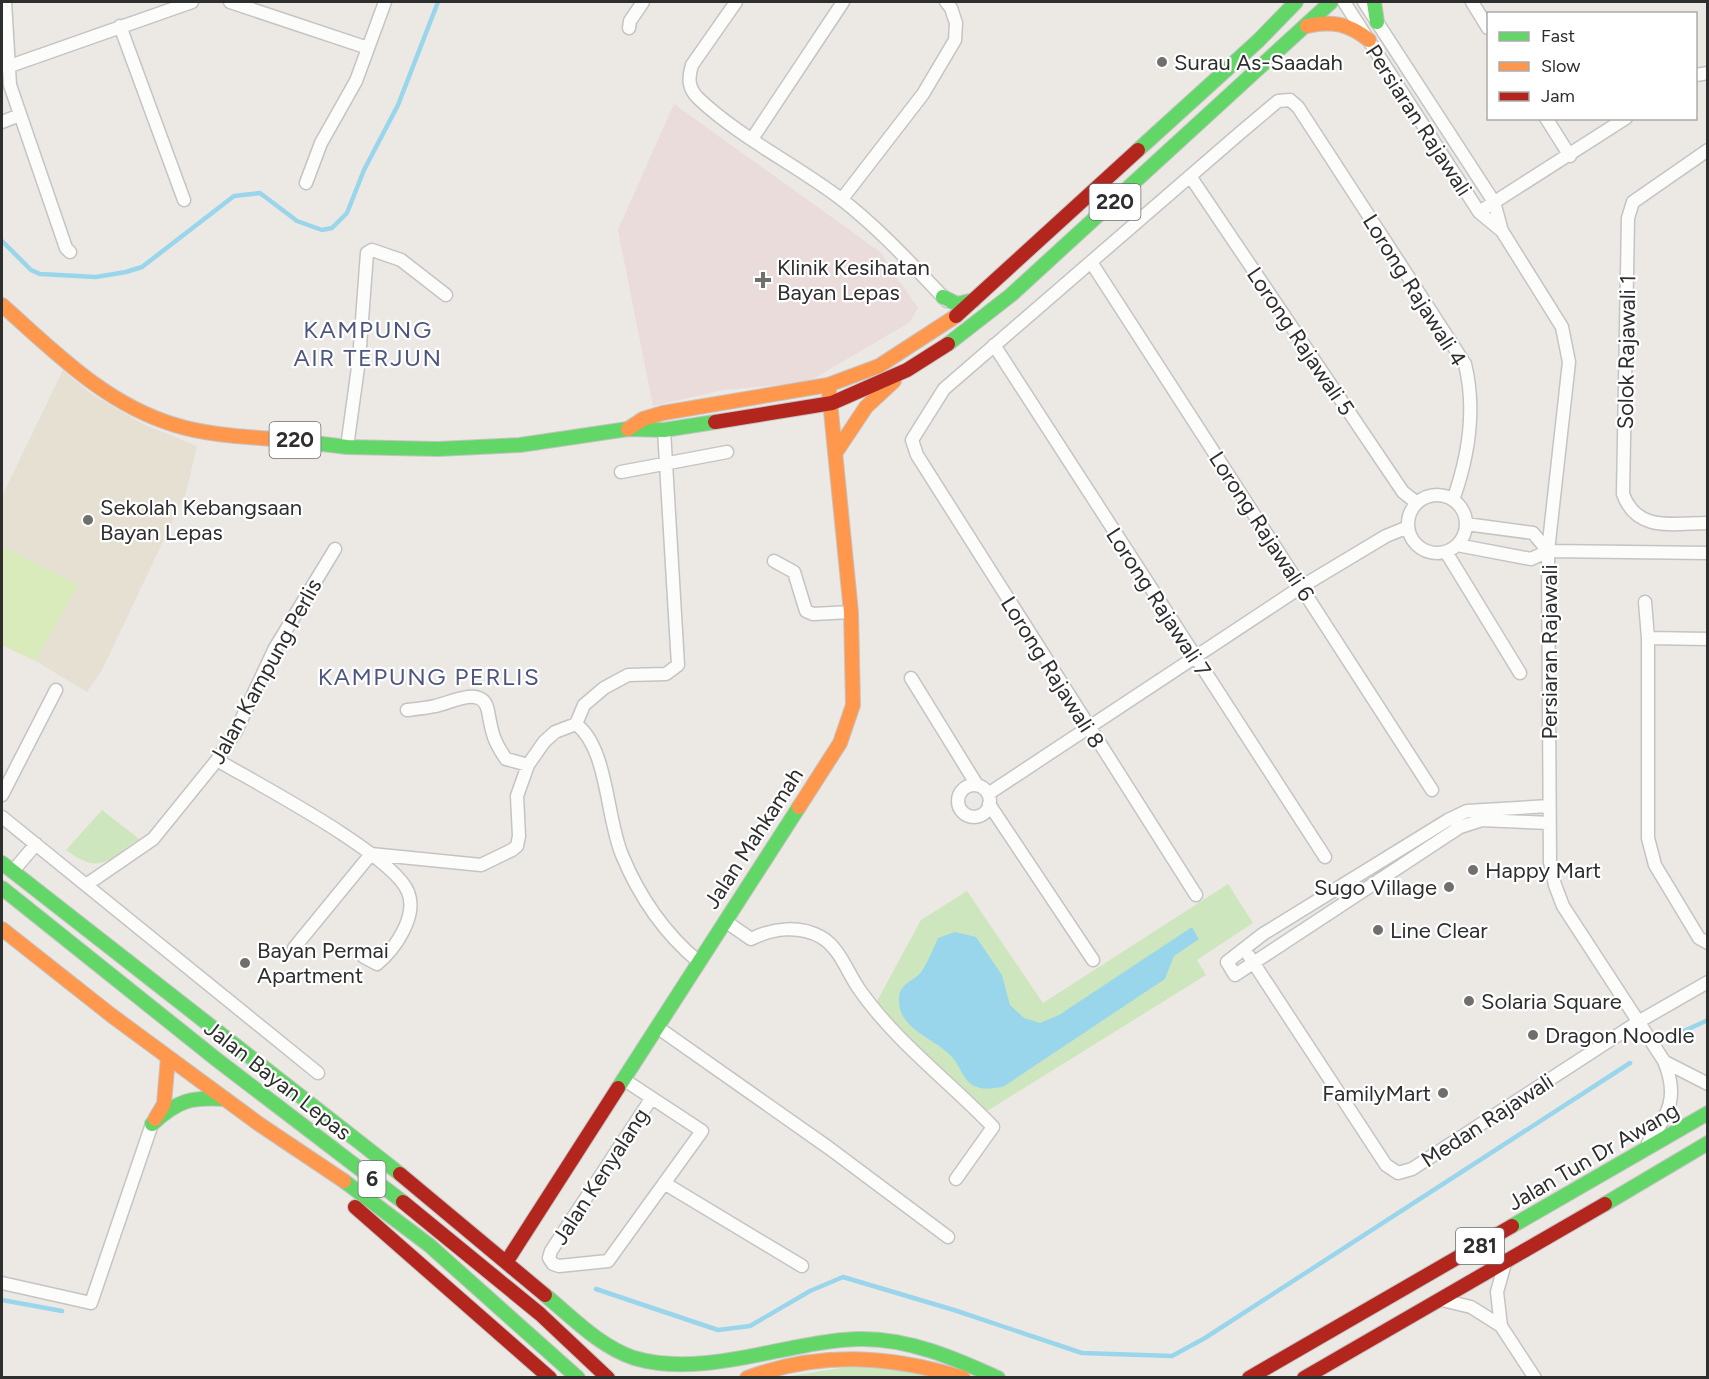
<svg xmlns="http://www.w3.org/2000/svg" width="1709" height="1379" viewBox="0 0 1709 1379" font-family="Figtree,sans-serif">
  <rect width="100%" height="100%" fill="#ece8e4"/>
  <!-- education -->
  <path fill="#e6e0d3" d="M63,370l27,23 53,31 54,22 -11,47 -84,177 -15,22 -58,-35 -27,-12v-149z"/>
  <!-- medical -->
  <path fill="#e9dcdb" d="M674,104l206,148 38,56 -8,14 -102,60 -85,8 -70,16 -35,-176z"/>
  <!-- green -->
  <path fill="#cee6be" d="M102,810l37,29c-32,21 -38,37 -73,11z
    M1228,884l25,39 -56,37 9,15 -222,138 -108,-110 45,-83 46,-29 76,112z
    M847,1367l40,1 47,10h-155z"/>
  <!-- pitch -->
  <path fill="#d9eabb" d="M2,546l76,39 -43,76 -33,-16z"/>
  <!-- water -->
  <path fill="#99d6ec" d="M1192,927l7,12 -25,17 -9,23 -162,108c-11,1 -20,4 -31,-2 -9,-6 -13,-21 -21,-29 -18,-19 -54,-27 -52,-58 1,-16 16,-17 23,-27 6,-10 11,-22 16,-33l17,-6 21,5 26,38 8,30 14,13 16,5 19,-8z"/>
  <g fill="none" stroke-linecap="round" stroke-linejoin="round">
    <!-- stream -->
    <path stroke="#99d6ec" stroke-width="4.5" d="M2,241l29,29 9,4 56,3 30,-5 16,-5 92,-71 26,-3 37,28 25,9 10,-2 15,-15 17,-43 34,-65 40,-103
      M1673,1036l35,-16
      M596,1289l122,41 32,-4 60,-35 33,-14 111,33 128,43 90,3 33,-18 425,-275
      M2,1300l60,11"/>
    <defs>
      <path id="street" d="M5,2l5,83 56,163 4,4
        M230,2l138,46
        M736,2l-44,63c-4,13 -4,23 6,33 42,40 97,66 143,101 39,30 72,67 106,102
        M1344,2l135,210 23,19
        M1364,2l130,200 8,29 60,96 7,35 -21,189 2,311 5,23 8,21 101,155c15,36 5,52 -16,82
        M1472,2l16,26
        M120,26l64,174
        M629,28l1,-7 13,-19
        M7,67l185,-65
        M1696,75l12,-2
        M1546,118l24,38
        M2,122l18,-7
        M752,139l91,-137
        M1708,150l-75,52 -5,16 -5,276c14,39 51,29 85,29
        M1190,176l213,316 14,11
        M306,183l15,-40 35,-62 29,-79
        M842,199l81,-105 32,-54 1,-17 -5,-15 -5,-6
        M1479,212l147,-94
        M1091,262l341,528
        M994,345l331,512
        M347,447l12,-87 8,-107 5,-3 29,10 45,35
        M621,472l106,-20
        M1408 524a29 29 0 1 1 58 0a29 29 0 1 1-58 0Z
        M1466,524l67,9 15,18
        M1457,545l74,14 17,-8 160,2
        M1446,552l74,121
        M774,561l20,11 12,39 7,3 38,-2
        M1645,602l3,36v200l7,27 44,73 9,5
        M1648,638l60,1
        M911,678l66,107
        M407,710c9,-1 19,-2 28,-4 16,-3 48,-22 53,5 4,22 5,29 18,48l22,6
        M576,724l8,-19 20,-17 24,-13 38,-1 12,-9 -14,-235
        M576,724c32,24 30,93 46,131 17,41 43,79 77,107
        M217,760c39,23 177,95 191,132 10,24 -13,57 -31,72l-13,-7
        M958 801a16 16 0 1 1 32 0a16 16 0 1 1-32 0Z
        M988,794l313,-207 85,-51 22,-9
        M2,795l54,-105
        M989,804l104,156
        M1549,806l-82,5 -19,9 -185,114 -36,28 8,13 225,-148 22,-7 67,3
        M2,817l316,256
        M13,871l23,-27
        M86,885l67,-46 64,-79 19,-29 39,-83 60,-99
        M1196,895l-279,-440 -5,-15 32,-51 296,-256 38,-32 12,-1 8,7 167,257c11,45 3,94 -12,136
        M725,921l26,18c22,-11 48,-14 70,-2 19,11 26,35 38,52 36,52 90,92 134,138l-37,52
        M294,948l77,-94 110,11 31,-15 5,-4 2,-10 -2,-40 11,-31 16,-23 11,-10 21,-8
        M1249,956l137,209 12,8 14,-4 226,-147 70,-40
        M657,1027l172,121 119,89
        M1665,1062l43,22
        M623,1079l79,52 -94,130 -49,5 -6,-2 -4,-6 2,-7 100,-152
        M664,1183l138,83
        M2,1283l89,20 61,-179
        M1442,1300l29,7 30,19 34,52
        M1501,1326l-4,-34 8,-29"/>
      <path id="fast" d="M1374,2l3,20
        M1138,150l120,-109 38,-39
        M943,297l14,7 17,-4
        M948,344l63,-49 320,-293
        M298,441l49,6 91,2 82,-4 108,-16 36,1 51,-8
        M2,863l398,311
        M2,888l214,171 187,143
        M618,1088l181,-281
        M152,1124c26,-24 39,-27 73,-25
        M344,1181l85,64 149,133
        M1605,1204l103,-61
        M1512,1226l196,-113
        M545,1295c28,23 54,51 89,63 72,21 152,-17 225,-19 49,-1 95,19 139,39"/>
      <path id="slow" d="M1307,26c25,-6 42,-2 62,14
        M2,305c53,47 103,99 173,120 38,12 83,12 123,16
        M628,429l15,-10 20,-6 165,-28 51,-19 77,-50
        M836,452l30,-45 28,-26
        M799,807l41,-64 13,-38 -2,-93 -22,-221
        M2,929l109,86 148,109 85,57
        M155,1119l9,-15 4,-47
        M747,1378c72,-27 143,-23 216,0"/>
      <path id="jam" d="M956,316l182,-166
        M715,422l117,-19 75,-33 41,-26
        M400,1174l145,121
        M403,1202l137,112 68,64
        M355,1207l195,171
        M507,1261l111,-173
        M1249,1378l263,-152
        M1304,1378l301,-174"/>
    </defs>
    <!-- street casing -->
    <use href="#street" stroke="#c5c4c5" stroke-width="15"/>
    <!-- fast casing -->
    <use href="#fast" stroke="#c5c4c5" stroke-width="16"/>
    <!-- slow casing -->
    <use href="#slow" stroke="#c5c4c5" stroke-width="16"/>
    <!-- jam casing -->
    <use href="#jam" stroke="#c5c4c5" stroke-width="16"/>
    <!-- street -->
    <use href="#street" stroke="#fcfcfb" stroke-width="12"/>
    <!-- fast -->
    <use href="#fast" stroke="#63d668" stroke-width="14"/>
    <!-- slow -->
    <use href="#slow" stroke="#ff974d" stroke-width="14"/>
    <!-- jam -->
    <use href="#jam" stroke="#b3261e" stroke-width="14"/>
  </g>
  <!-- markers -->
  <g fill="#706f6e" stroke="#fff" stroke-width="2">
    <circle cx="1162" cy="62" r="6"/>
    <path d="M760 271h6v6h6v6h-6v6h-6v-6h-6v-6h6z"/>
    <circle cx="88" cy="520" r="6"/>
    <circle cx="1473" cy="870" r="6"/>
    <circle cx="1449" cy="887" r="6"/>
    <circle cx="1378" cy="930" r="6"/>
    <circle cx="245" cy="963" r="6"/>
    <circle cx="1469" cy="1001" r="6"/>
    <circle cx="1533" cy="1035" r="6"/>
    <circle cx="1443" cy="1093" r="6"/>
  </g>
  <g text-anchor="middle" stroke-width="4.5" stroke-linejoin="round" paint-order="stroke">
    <!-- shield labels -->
    <g fill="#fff" stroke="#6d6d6d" stroke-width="1.5">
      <rect x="1089.5" y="184" width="51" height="36" rx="4.5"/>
      <rect x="269.5" y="422" width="51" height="36" rx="4.5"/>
      <rect x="358.5" y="1161" width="27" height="36" rx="4.5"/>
      <rect x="1456" y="1228" width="48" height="36" rx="4.5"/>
    </g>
    <g font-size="21" font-weight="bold" fill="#2e2e2e">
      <text x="1115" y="209">220</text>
      <text x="295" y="447">220</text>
      <text x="372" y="1186">6</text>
      <text x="1480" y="1253">281</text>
    </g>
    <!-- poi labels -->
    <g font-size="22" fill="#2e2e2e" stroke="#fff" text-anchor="start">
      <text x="1174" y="70">Surau As-Saadah</text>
      <text x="777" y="275">Klinik Kesihatan<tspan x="777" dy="25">Bayan Lepas</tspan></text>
      <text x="100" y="515">Sekolah Kebangsaan<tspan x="100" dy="25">Bayan Lepas</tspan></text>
      <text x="1485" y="878">Happy Mart</text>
      <text x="1437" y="895" text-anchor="end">Sugo Village</text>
      <text x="1390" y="938">Line Clear</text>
      <text x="257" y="958">Bayan Permai<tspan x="257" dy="25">Apartment</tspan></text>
      <text x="1481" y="1009">Solaria Square</text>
      <text x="1545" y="1043">Dragon Noodle</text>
      <text x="1431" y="1101" text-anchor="end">FamilyMart</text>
    </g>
    <!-- street labels -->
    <g font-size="22" fill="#2e2e2e" stroke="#fff">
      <text transform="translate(1419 120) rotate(57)" y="8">Persiaran Rajawali</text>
      <text transform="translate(1415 290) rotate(58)" y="8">Lorong Rajawali 4</text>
      <text transform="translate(1301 341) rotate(56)" y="8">Lorong Rajawali 5</text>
      <text transform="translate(1626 352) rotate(-89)" y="8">Solok Rajawali 1</text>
      <text transform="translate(1262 526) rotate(57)" y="8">Lorong Rajawali 6</text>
      <text transform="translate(1159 602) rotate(57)" y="8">Lorong Rajawali 7</text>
      <text transform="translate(1549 652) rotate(-90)" y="8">Persiaran Rajawali</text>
      <text transform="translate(265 671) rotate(-61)" y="8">Jalan Kampung Perlis</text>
      <text transform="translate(1053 672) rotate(58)" y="8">Lorong Rajawali 8</text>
      <text transform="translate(753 838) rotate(-57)" y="8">Jalan Mahkamah</text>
      <text transform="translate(278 1080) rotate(38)" y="8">Jalan Bayan Lepas</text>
      <text transform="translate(1487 1120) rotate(-33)" y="8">Medan Rajawali</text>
      <text transform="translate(1593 1156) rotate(-30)" y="8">Jalan Tun Dr Awang</text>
      <text transform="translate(600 1176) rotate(-57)" y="8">Jalan Kenyalang</text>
    </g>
    <!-- neighbourhood labels -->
    <g font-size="24" letter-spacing="1.5" fill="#4d5680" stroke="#fff">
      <text x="368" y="338">KAMPUNG<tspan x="368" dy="28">AIR TERJUN</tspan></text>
      <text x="429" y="685">KAMPUNG PERLIS</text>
    </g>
  </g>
  <!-- border -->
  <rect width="1709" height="1379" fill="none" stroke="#2e2e2e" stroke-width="6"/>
  <!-- legend -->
  <rect x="1487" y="12" width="210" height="108" fill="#ffffff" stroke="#ababab" stroke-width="1.5"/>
  <rect x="1499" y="32" width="30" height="9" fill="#63d668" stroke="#ababab" stroke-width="1.5"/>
  <text x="1541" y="42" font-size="18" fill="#2e2e2e">Fast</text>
  <rect x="1499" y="62" width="30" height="9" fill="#ff974d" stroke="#ababab" stroke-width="1.5"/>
  <text x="1541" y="72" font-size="18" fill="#2e2e2e">Slow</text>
  <rect x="1499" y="92" width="30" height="9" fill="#b3261e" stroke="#ababab" stroke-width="1.5"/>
  <text x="1541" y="102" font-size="18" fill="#2e2e2e">Jam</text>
</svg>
